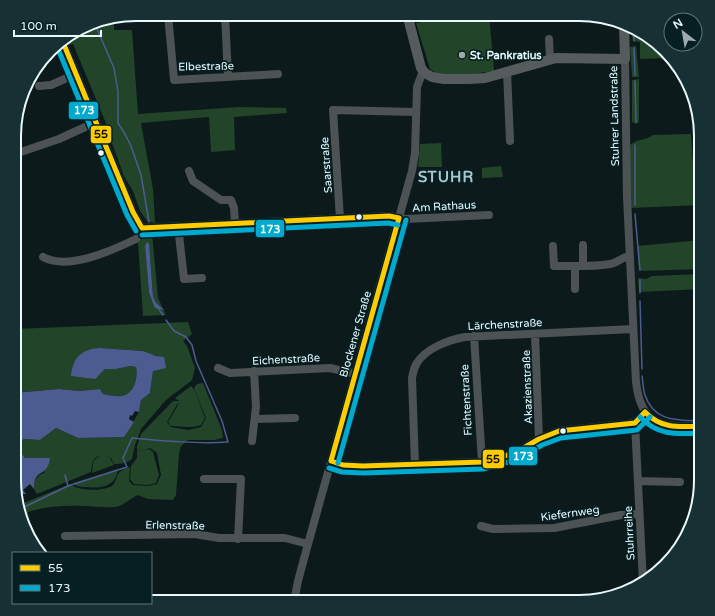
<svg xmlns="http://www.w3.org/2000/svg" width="715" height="616" viewBox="0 0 715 616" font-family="'Varela Round',sans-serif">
  <rect width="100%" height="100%" fill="#0c1a1c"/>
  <!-- green -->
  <path fill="#224429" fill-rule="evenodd" d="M438,14h51l5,57c-16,2 -52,9 -64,-2l-14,-46 22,-3z
    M114,18v12h18l6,84 101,-7 47,1 1,5 -53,4 1,33 -24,2 -2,-35 -68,6 12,66 2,34 -8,-2 -7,-10 -7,-20 -9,-15 -12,-33 1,-3 -40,-96 -4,1 -3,-7 30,-17z
    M632,26l33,24 6,8 -31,1v-17l-7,-1 -1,-5z
    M636,46l3,31h-7l-2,-30z
    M639,79v43l-3,2 -4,-2v-42z
    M691,134l2,30h8v41l-71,3v-63c9,-7 15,-4 23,-10z
    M441,143l1,24h-24l2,-23z
    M501,166l2,11 -21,1v-10z
    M149,233h3l6,65 8,17 -23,1 -5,-74zM145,246l5,11 3,39 3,7 -5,-4 -2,-6z
    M701,240v29l-62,2 -2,-25z
    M701,274v15l-62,3 -1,-14 8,1 6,-3z
    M188,322l4,12 -9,7 4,5 8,22 -3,12 -26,20 -25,29 -6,16 -3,14c-5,4 -11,5 -18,5l-3,-6 -7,-3 6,3 4,7 -22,8c1,-9 0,-14 9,-17 -9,1 -9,8 -10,16l-54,22c-8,-9 -1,-18 8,-22l-20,-14 -4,-5 -2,-11 5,-3 16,1 16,-12 22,10 46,-1 15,-25 2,-12 9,-7 3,-22 9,-14 -10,-2 -9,-4 -43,-3 -11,29 6,1 10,-9h11l14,-3 6,1c2,11 -1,26 -14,29 -6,1 -13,-1 -19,-2l-3,-5 -21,2 -20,-2 -45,4 1,-64z
    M203,383l19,47 1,8 -9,2h-26l-7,6 -2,8 -3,41 -3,5 -25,-1 -10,-4c-7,3 -13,9 -19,11 -11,3 -24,0 -35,0 -19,-1 -37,0 -56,6l1,9 -1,6 -3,1 -6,-23 51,-21c8,7 35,8 43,1 4,-4 3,-11 8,-14 2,-2 6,-3 9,-4l-1,14 4,4 15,1 9,-2 4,-9 -4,-22 -7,-5 -8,3 7,-2 4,3 6,23 -3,8 -8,2 -14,-1 -4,-5 1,-13 6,-8v-7h2l-2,-1v-4l4,-12 32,-33h6l-12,21 4,5 17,3 13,-3 5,-9 -12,-30 3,-4z
    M191,386l4,5 10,27 -4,7c-12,4 -18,1 -30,1l-3,-4 9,-15 2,-6 -4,-3z
    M118,469c-2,17 -16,20 -31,18 -5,0 -11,0 -14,-4z"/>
  <!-- water -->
  <path fill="#4d5c90" d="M147,242l2,2 4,52 3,7 8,7 -9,-2 -6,-15 -4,-47z
    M100,348l43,3 13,5 8,1 2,11 -13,3 -3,22 -9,7 -2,12 -4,-1 -3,5 -2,-1 -1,4 5,3 -10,15 -46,1 -22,-10 -16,12 -16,-1 -5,3 2,11 4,5h25c-2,20 -17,10 -16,31l-4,-5 -7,6 3,4h-10c-3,-11 -3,-25 -2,-37 1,-4 2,-8 0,-13v-51l45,-4 20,2 21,-2 3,5c6,1 14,3 19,2 13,-3 16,-19 14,-29l-6,-1 -14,3h-11l-10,10 -24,-3c2,-19 11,-27 29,-28z"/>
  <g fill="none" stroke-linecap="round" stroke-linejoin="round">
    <!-- stream -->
    <path stroke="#4d5c90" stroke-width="1.5" d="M94,22l20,46 4,24v31l7,11 6,12 10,29 8,47
      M634,34h9
      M634,41v-14
      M634,48l1,27
      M635,81l1,41
      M635,145v60
      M635,214l5,56
      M640,280v13
      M640,301l2,68
      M158,308l5,7
      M642,376c1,6 1,14 3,19 9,27 32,25 56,26
      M65,475l3,11 59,-19 -4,-9 9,-20c32,3 65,6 96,4l-6,-21 -26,-60 -4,-16 -6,-8 -12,-6 -8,-11
      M20,509l48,-23"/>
    <!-- minor -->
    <path stroke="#4d5254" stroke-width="8" d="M168,14l6,66 104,-6
      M225,14l3,63
      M271,14v3l10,-1v-2
      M549,39l1,20
      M62,40l71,172 9,16
      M625,59l2,138 9,185c5,45 27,45 65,44
      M507,71l3,70
      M39,86l12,-1 25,-11
      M15,154l44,-15 37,-17
      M189,171l4,10 28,19h10l3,8 1,15
      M340,219l-7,-109 82,2
      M178,226l6,53 18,-1
      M142,228l247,-12 17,3 83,-4
      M583,245v21
      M553,246l1,20c18,0 38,1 56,-2 7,-1 12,-7 20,-8
      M43,257c25,14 70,-7 93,-18l5,-6 1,-5
      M575,266v23
      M535,334l4,105
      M474,336l8,126
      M218,368l12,5 100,-5 26,6
      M256,419l39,-1
      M635,423l8,160
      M252,441l4,-34 -2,-36
      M331,461l12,4 20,1 119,-4 17,-4 16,-5 24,-14 20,-8 76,-8 10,-11
      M415,465l-3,-87c1,-5 2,-11 5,-15 9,-15 32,-23 48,-26l168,-8
      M204,479h37l-3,60
      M638,481l42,1
      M481,526l12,3 61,-1 67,-13 18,-1
      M65,536l130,-2 24,4h66l23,6
      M294,602l4,-21 10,-37 104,-373 3,-18 2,-66 6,-16"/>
    <!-- major -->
    <path stroke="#565b5e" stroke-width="10" d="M407,14l14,54 4,5 7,4 12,2h25l16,-1 71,-20 69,1 -1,-35"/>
    <defs>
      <path id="bus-1" d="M62,40l71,172 9,16
        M142,228l247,-12 10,2
        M645,412c16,17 34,15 56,14
        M331,461l12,4 20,1 119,-4 33,-9 24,-14 20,-8 76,-8 10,-11
        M331,461l68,-243"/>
      <path id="bus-2" d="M56,44l71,171 9,16
        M142,235l246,-12 10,2
        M640,417c18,19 37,17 61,16
        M338,463l68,-243
        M329,468l13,4 21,1 120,-4 35,-10 24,-14 19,-7 76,-8 13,-13"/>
    </defs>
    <!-- bus-1 casing -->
    <use href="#bus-1" stroke="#051f23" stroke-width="8"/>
    <!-- bus-2 casing -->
    <use href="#bus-2" stroke="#051f23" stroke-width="8"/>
    <!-- bus-1 -->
    <use href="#bus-1" stroke="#fc0" stroke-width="5"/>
    <!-- bus-2 -->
    <use href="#bus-2" stroke="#00a9ce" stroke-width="5"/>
  </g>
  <!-- markers -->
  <circle fill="#9caaad" stroke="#051f23" stroke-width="1.5" cx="462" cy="55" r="4"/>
  <g fill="#e9f8fb" stroke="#051f23" stroke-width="1.5">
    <circle cx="101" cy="153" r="3.5"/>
    <circle cx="359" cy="217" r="3.5"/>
    <circle cx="563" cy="431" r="3.5"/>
  </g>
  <g text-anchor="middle" stroke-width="3.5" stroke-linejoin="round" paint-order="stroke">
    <!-- poi labels -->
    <g font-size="11" font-weight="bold" fill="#e9f8fb" stroke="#051f23" text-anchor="start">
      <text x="470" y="59">St. Pankratius</text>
    </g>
    <!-- street labels -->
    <g font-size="11" fill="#e9f8fb" stroke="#051f23">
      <text transform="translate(206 66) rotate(-1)" y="4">Elbestraße</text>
      <text transform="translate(614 116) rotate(-91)" y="4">Stuhrer Landstraße</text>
      <text transform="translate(326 165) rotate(-94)" y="4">Saarstraße</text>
      <text transform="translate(444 206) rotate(-3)" y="4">Am Rathaus</text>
      <text transform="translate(505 324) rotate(-3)" y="4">Lärchenstraße</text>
      <text transform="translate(355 334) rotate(-74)" y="4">Blockener Straße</text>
      <text transform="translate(286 359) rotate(-3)" y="4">Eichenstraße</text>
      <text transform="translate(527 387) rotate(-92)" y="4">Akazienstraße</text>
      <text transform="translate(466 400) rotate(-93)" y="4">Fichtenstraße</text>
      <text transform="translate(570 513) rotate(-8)" y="4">Kiefernweg</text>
      <text transform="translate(175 525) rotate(1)" y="4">Erlenstraße</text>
      <text transform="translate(629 533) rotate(-93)" y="4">Stuhrreihe</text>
    </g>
    <!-- district labels -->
    <g font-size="15" font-weight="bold" letter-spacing="1" fill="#abc8cd" stroke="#051f23">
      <text x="446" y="182">STUHR</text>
    </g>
  </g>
  <!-- crop -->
  <path d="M0 0H715V616H0ZM136 21H579A115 115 0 0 1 694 136V480A115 115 0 0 1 579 595H136A115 115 0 0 1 21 480V136A115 115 0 0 1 136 21Z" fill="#173034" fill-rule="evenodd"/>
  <path fill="none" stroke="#e9f8fb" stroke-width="2" d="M136 21H579A115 115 0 0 1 694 136V480A115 115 0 0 1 579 595H136A115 115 0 0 1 21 480V136A115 115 0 0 1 136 21Z"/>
  <g stroke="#051f23" stroke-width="1.5">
    <rect x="68" y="101" width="31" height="19" rx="4" fill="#00a9ce"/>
    <rect x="90" y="125" width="22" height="19" rx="4" fill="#fc0"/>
    <rect x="255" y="219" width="30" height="19" rx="4" fill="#00a9ce"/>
    <rect x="508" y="446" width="30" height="20" rx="4" fill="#00a9ce"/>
    <rect x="482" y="449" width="23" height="20" rx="4" fill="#fc0"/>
  </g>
  <g font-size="11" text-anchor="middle" font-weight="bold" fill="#fff">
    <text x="84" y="114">173</text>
    <text x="270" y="233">173</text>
    <text x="523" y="460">173</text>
  </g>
  <g font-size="11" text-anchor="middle" font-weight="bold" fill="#111">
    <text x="101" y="138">55</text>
    <text x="493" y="463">55</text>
  </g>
  <!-- legend -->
  <rect x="12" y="552" width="140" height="52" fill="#051f23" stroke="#607679"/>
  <rect x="20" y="565" width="20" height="6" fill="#ffcc00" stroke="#607679"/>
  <text x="48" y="572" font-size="12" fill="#e9f8fb">55</text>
  <rect x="20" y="585" width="20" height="6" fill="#00a9ce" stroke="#607679"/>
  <text x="48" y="592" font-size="12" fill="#e9f8fb">173</text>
  <!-- north arrow -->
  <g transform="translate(683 32) rotate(329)"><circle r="19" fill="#051f23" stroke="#607679"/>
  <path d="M0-3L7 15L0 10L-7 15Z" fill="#9caaad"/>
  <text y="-6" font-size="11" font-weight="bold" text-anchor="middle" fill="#e9f8fb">N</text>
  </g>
  <!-- scale -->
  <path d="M14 30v6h87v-6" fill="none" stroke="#e9f8fb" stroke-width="2"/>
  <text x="20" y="30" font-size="12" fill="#e9f8fb" stroke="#051f23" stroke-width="3" paint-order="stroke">100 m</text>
</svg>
